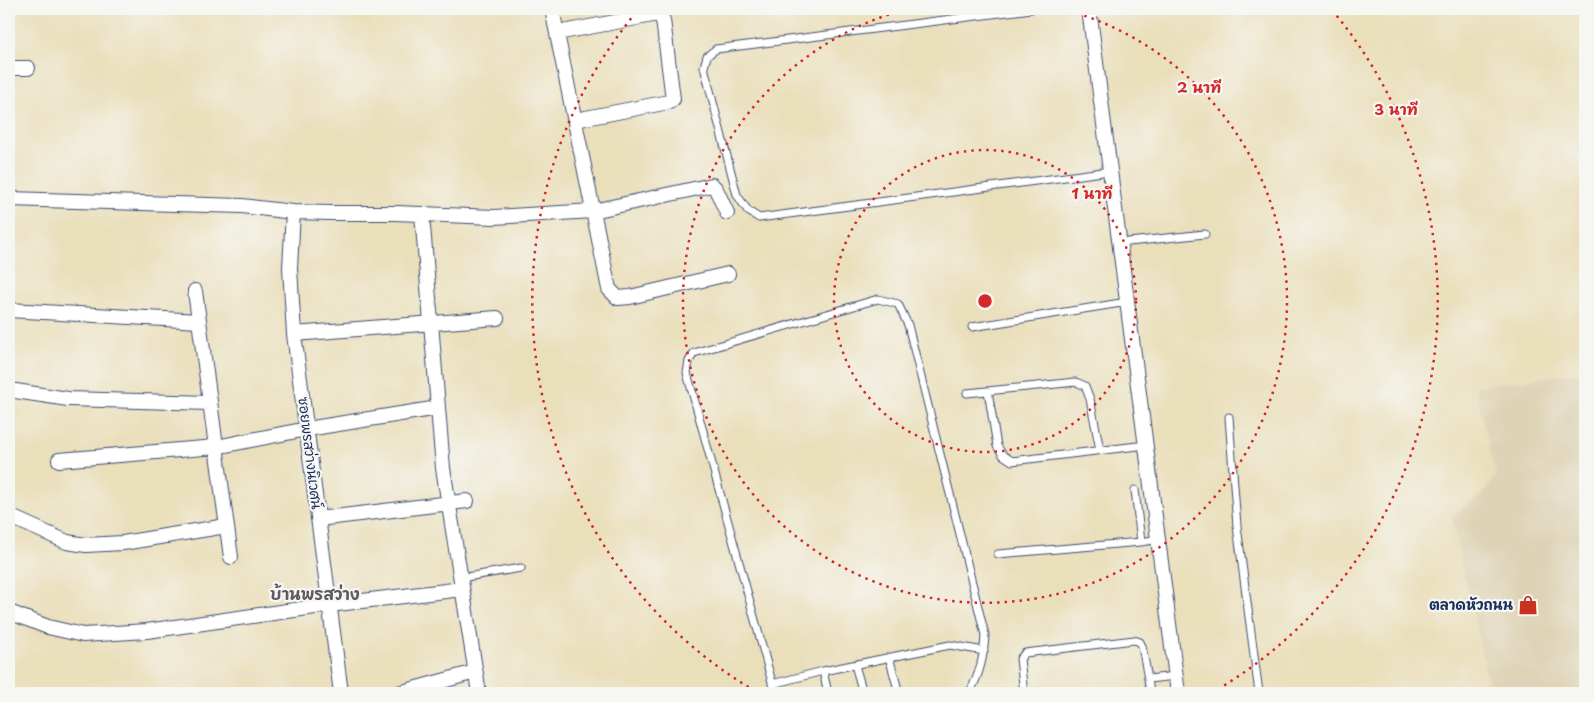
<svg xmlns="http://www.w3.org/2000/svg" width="1594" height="702" viewBox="0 0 1594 702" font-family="'Playpen Sans','Playpen Sans Thai',sans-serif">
  <rect width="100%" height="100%" fill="#f6f6f2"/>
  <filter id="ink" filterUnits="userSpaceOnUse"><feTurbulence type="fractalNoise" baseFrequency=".02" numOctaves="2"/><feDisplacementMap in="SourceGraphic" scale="10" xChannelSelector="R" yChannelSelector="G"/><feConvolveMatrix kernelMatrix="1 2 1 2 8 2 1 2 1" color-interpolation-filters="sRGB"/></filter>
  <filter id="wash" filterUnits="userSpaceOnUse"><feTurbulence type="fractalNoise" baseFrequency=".0096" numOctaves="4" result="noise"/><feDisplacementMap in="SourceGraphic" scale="20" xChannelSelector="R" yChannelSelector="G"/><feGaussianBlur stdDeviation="1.12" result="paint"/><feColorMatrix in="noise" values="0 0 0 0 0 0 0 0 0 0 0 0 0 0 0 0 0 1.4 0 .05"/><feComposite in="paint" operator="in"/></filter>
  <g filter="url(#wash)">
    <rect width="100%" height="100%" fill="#eadfbb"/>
    <!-- built -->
    <path fill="#ded3b6" d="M1585,372v321h-94l-40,-177 32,-23 13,-17 -21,-90z"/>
  </g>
  <g filter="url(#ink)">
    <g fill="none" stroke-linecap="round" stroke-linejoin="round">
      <defs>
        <path id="lane" d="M1031,9l-315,40 -9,7 -3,11 33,128 11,16 11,7 351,-47
          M1119,243l86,-9
          M972,327l155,-25
          M988,391l9,55 6,9 9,6 134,-16
          M967,393l109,-11 9,4 5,13 10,51
          M1229,417l8,109 22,167
          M1135,490l6,52
          M998,554l143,-12 17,-3
          M460,578l61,-10
          M889,657l10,36
          M855,665l8,28
          M823,671l5,22
          M772,684l51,-13 127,-26 34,6
          M775,693l-88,-320 2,-12 5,-8 184,-54 20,5 10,21 77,310c-1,21 -5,40 -16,58
          M1024,693l-4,-34 5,-6 109,-13 6,2 2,4 6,33
          M1150,693l-2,-14 28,-3"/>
        <path id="street" d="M552,9l57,280 9,9 12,-1 98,-23
          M1089,9l89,684
          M557,33l101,-19 5,6 10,79 -4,3 -94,18
          M9,68h19
          M9,199l233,7 51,6 37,1h66l98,4 99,-6 119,-26 4,4 11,24
          M293,212l-3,56 4,66 47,359
          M422,214l21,254 36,225
          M195,291l36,266
          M9,310l190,11
          M294,334l203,-16
          M9,390l59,9 142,4
          M59,460l157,-13 91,-18 131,-21
          M9,516l58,26 19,3 37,-2 103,-17
          M318,519l149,-18
          M9,612l39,15 35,8 64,-4 182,-26 133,-16
          M399,693l76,-21"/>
      </defs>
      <!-- lane casing -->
      <use href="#lane" stroke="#3a496c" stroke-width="9"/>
      <!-- street casing -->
      <use href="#street" stroke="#3a496c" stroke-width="16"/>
      <!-- lane -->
      <use href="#lane" stroke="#fff" stroke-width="7"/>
      <!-- street -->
      <use href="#street" stroke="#fff" stroke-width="14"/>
    </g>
  </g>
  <!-- distance rings -->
  <g fill="none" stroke="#d62828" stroke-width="2.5" stroke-dasharray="2.5 5">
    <circle cx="985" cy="301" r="151"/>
    <path d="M1063 9A302 302 0 1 1 907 9"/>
    <path d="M755 691A453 453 0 0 1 638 10M1332 10A453 453 0 0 1 1215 691"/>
  </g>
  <!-- icons -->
  <defs>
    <symbol id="shop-bare" viewBox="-9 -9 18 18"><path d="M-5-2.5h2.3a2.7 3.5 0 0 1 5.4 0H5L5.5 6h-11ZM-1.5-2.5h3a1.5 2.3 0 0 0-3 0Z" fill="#c8321e" stroke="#f6f6f2" stroke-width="2.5" paint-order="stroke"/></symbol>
  </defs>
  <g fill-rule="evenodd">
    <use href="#shop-bare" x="1514" y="591" width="28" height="28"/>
  </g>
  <g text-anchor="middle" stroke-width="4.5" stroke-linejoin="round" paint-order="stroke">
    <!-- street labels -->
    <g font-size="14" fill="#1b2f5e" stroke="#f6f6f2">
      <text transform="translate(310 453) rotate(83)" y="5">ซอยพรสว่างนิเวศน์</text>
    </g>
    <!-- poi labels -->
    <g font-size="14" font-weight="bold" fill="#1b2f5e" stroke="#f6f6f2" text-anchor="end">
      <text x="1513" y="610">ตลาดหัวถนน</text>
    </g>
    <!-- quarter labels -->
    <g font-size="16" font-weight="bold" fill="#615961" stroke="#f6f6f2">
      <text x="315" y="600">บ้านพรสว่าง</text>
    </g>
  </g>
  <circle cx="985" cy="301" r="8" fill="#d62828" stroke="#f6f6f2" stroke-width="2.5"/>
  <g font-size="15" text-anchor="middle" font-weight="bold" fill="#d62828" stroke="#f6f6f2" stroke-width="4.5" stroke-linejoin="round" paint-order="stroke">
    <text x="1199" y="93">2 นาที</text>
    <text x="1396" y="115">3 นาที</text>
    <text x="1092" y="199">1 นาที</text>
  </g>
  <!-- margin -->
  <rect width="1594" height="702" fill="none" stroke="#f6f6f2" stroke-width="30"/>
</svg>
